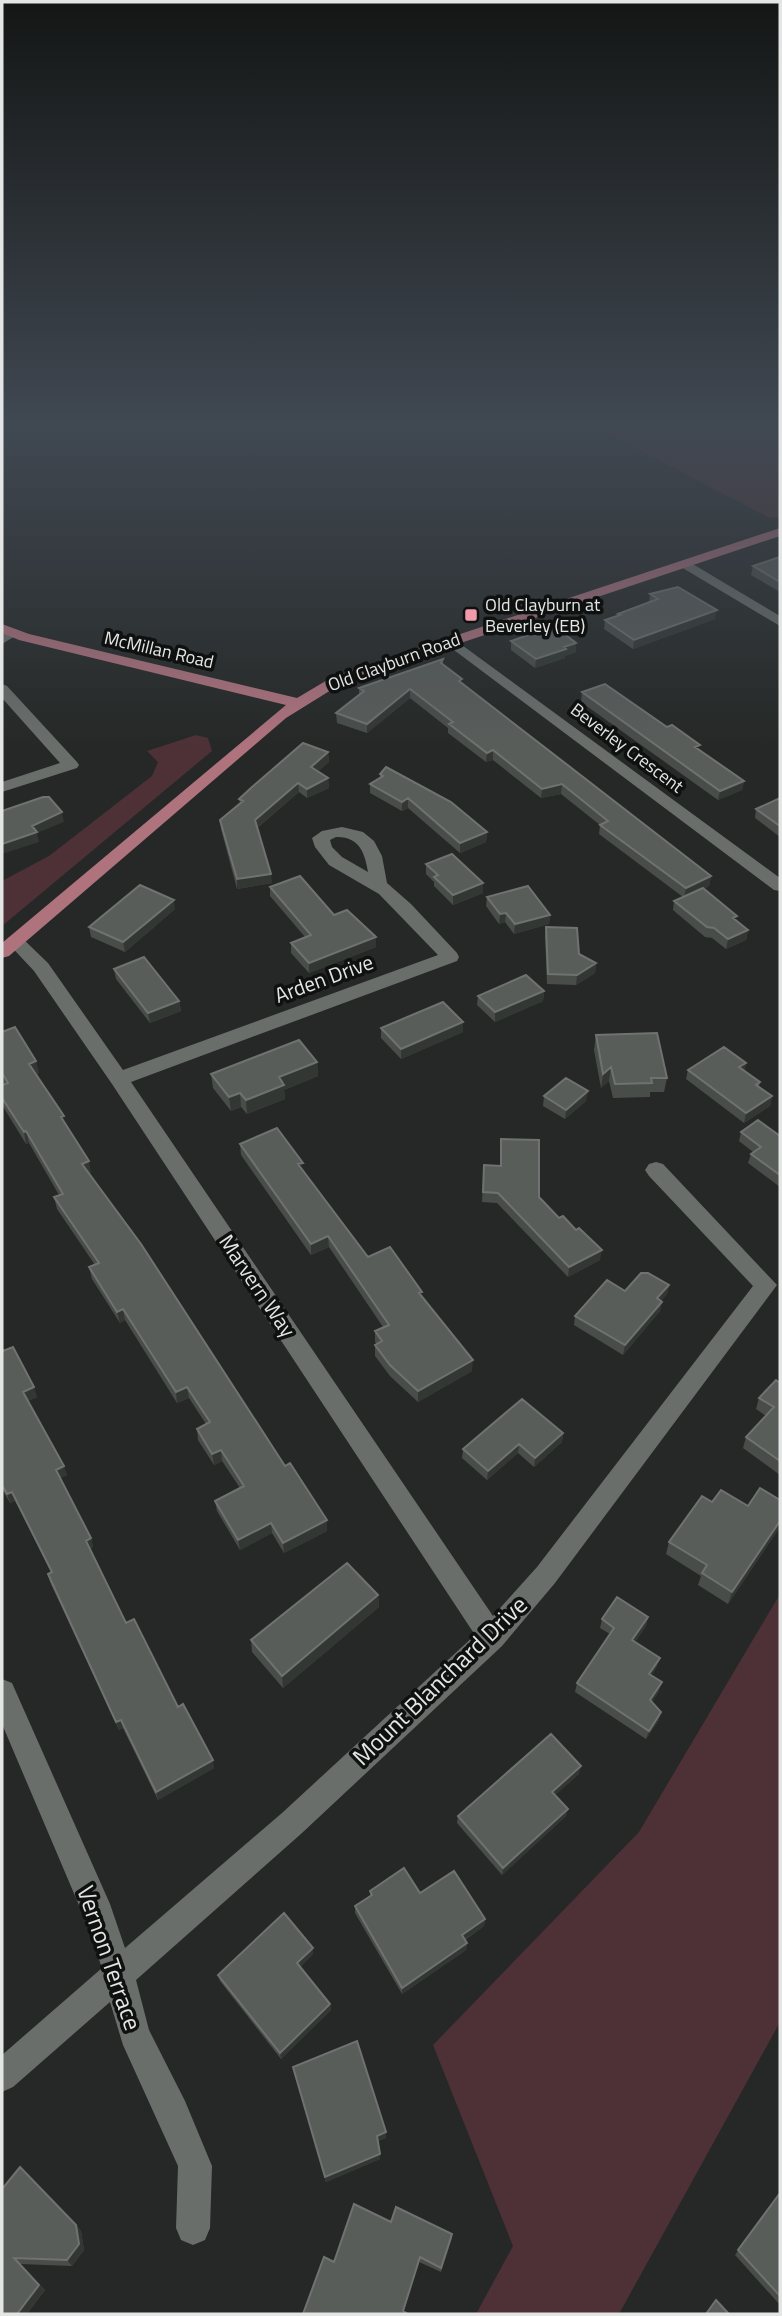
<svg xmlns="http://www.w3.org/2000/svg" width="782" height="2316" viewBox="0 0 782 2316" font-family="'Titillium Web',sans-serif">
  <rect width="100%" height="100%" fill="#252826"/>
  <!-- green -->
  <path fill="#4d3136" d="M589,424h191v93l-10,1z
    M196,735l12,3 4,13 -210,175v-45l47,-25 103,-80 6,-14 -11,-11z
    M780,1594v428l-161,292h-143l37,-68 -80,-201 206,-213z"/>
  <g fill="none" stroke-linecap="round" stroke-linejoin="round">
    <!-- minor -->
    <path fill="#6a6e6b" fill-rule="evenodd" d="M686,560l94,56v10l-99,-59v-6z
      M13,629l5,1 2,3 -18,11v-10z
      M451,637l329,241v13l-6,-1 -328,-246 -2,-3z
      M2,684l5,2 70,76 2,3 -2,3 -75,24v-10l58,-19 -58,-65z
      M342,827l21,5 11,9 8,15 5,27 24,21 46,49 2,4 -2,4 -326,121 362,534 44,-49 216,-281 -104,-110 -4,-6 4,-6 7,-2 7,2 114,121 -222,298 -53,63 -200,187 -166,147 13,50 36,71 27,65 -2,62 -5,12 -12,5 -12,-5 -5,-12 2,-62 -55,-121 -13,-43 -97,85 -11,5v-37l100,-87 -18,-51 -82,-193v-45l10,4 98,221 15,44 157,-135 193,-178 -363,-551 -78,-113 -28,-30 3,-4h12l27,26 75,107 315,-115 -59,-61 -50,-29 -14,-18 -3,-9 10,-7zM336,837c23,-1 29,16 32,35l-26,-15 -10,-10 -2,-7z"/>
    <!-- major -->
    <path fill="#af737e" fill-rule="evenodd" d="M780,528v8l-436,146 -58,36 -277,238 -7,2v-15l284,-238 -267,-65 -17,-7v-9l27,10 268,64 37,-22z"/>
  </g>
  <!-- wall -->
  <path fill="#494d4a" d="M780,557v35l-29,-17 2,-9z
    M650,594l65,25 -82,30 -29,-20 1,-9 13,-4v-2l31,-12z
    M511,641l65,11 -11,4v2l-30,10 -24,-18z
    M443,659v5l19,19 249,193 -2,10 -6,3 33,31 12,10 -2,10 -20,9 -14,-11 -7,-1 -32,-27 1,-9 9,-4 -84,-63 1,-9 -39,-31 -20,4 -48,-38 -7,2 -38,-29v-5l-38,-30 -43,35 -30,-10 -1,-10 23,-18v-7z
    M582,692l117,58 45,31 -2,9 -24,10 -137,-98z
    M328,752l1,10 -11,9 10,7 1,10 -22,10 -8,-6 -42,36 15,55 -35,6 -16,-60 -1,-9 20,-17 -1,-4z
    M380,774l107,58 -1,10 -26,11 -52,-45 -6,3 -32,-18v-9l10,-6z
    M780,798v39l-25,-19 1,-9z
    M426,864l57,19v10l-30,12 -19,-19v-4l-8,-8z
    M270,887l64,28 42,22v10l-67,26 -18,-20v-10l14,-6 -35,-41z
    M487,897l63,18 -1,9 -35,10 -9,-12 -6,2 -13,-18z
    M175,909l-50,43 -34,-15 -2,-10z
    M546,927l33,27 17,9 -1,10 -19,12 -29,-1 -2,-47z
    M114,969l65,32 2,10 -31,12 -34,-44z
    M544,991l-1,10 -48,21 -18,-17 1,-9z
    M463,1022v10l-62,27 -20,-21v-10z
    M2,1032l37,41 -4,1 30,50 26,49h-2l196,293 42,54v11l-43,22 -12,-20 -32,17 -23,-39 -2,-10 25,-13 -18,-27 -8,4 -16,-25 -1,-11 9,-5 -17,-26 -12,5 -52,-83 -5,3 -28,-44 -3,-12 6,-2 -38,-56 -3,-12 5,-2 -30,-52 -3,1 -24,-39v-20l2,-1 -2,-4z
    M596,1035l71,43 -3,14h-14v5l-37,1 -4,-17 -8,7 -7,-38z
    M317,1062l1,14 -34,14 1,9 -38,15 -6,-7 -10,4 -18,-23 -2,-14z
    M746,1063l-2,8 16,11 -1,5 13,9 -2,10 -26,17 -58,-44 2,-9z
    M544,1096l42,5 -21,18 -22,-13z
    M741,1132l39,4v51l-32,-24 3,-9 2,-2 -14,-11z
    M240,1144l63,26 65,87 54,40 50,74 -54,31 -28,-26 -15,-20v-11l2,-1 -2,-2v-11l8,-4 -54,-80 -18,8 -70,-100z
    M484,1165l55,32 61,63 -32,17 -71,-74 -15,-1z
    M669,1285l-2,9 -6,7 -1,10 -37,44 -49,-30 1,-9 50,-25z
    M2,1348l35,49 -9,4 39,74 -7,3 31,60 2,9 -3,2 36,74 88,145 -56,32 -35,-72 -4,2 -69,-148 -2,-8 3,-2 -36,-71 -5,2 -8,-14z
    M780,1383v92l-37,-27 3,-11 20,-21 -10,-7 3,-11z
    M563,1433l-1,9 -28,25 -16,-14 -31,27 -25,-22 1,-9z
    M780,1500v27l-52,77 -30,-19 3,-9 -35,-22 3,-12 43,-40 36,4z
    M378,1595l1,12 -96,81 -31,-36 -1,-12z
    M648,1617l-2,9 -11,16 22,24 -6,10 8,15 -7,11 7,18 -13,19 -71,-47 2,-9 33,-49 -10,-6 2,-9z
    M579,1774l-24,21 13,14 -2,7 -64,59 -45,-52 1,-7z
    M370,1891l50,2 65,26 -1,7 -19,14 2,3 -1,7 -64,44 -47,-81v-7l15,-10z
    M313,1948v6l-13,13 30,37 1,6 -50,49 -61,-78 -2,-6z
    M293,2067l93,65v6l-8,3 2,18 -54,23z
    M2,2189l74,36 5,6 3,19 -12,16 -52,-2 25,26 -18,24h-25z
    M780,2192v113l-45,-50z
    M391,2222l61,16 -11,34 -22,-10 -16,50 -100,2 31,-52z"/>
  <!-- shaded-wall -->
  <path fill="#333734" d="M717,610l-2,9 -82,30 1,-9z
    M576,643v9l-11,4v2l-30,10 1,-9z
    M410,689v9l-43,35v-9z
    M493,750v10l-7,2 1,-9z
    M328,752l1,10 -17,15 -1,-10z
    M328,778l1,10 -22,10v-9z
    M744,781l-2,9 -24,10 2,-9z
    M298,783l1,9 -44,37v-9z
    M562,784l-1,10 -20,4 1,-9z
    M408,798v10l-6,3v-9z
    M62,812l2,10 -27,11 2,9 -37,12v-10l30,-18z
    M487,832l-1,10 -26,11v-10z
    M271,874l1,9 -35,6v-10z
    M711,876l-2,10 -25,11 2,-9z
    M483,883v10l-30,12v-10z
    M174,900l1,9 -50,43 -2,-10z
    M506,913l-1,9 -6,2 1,-10z
    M550,915l-1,9 -35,10 1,-10z
    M748,930l-2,10 -20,9 2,-10z
    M376,937v10l-67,26v-10z
    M596,963l-1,10 -19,12 1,-10z
    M544,991l-1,10 -48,21v-10z
    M179,1001l2,10 -31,12 -2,-10z
    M463,1022v10l-62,27v-10z
    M36,1061l3,12 -8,2 -2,-11z
    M317,1062l1,14 -34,14 1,9 -38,15 -1,-14 33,-23z
    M746,1063l-2,10 -5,-6z
    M611,1067l-2,14 -8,7 2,-14z
    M588,1091l-2,10 -21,18 1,-9z
    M240,1093l1,14 -10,4 -2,-14z
    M772,1096l-2,10 -26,17 2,-10z
    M26,1131l3,12 -3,1 -2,-12z
    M89,1161l2,12 -7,2 -2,-11z
    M328,1236l1,11 -18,8v-11z
    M602,1250l-2,10 -32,17 1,-10z
    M669,1285l-2,9 -12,14 2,-10z
    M662,1302l-2,9 -37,44 2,-10z
    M123,1309l2,11 -5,3 -3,-11z
    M473,1360l-1,11 -54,31v-11z
    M34,1387l3,10 -11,5 -3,-10z
    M187,1387l2,11 -12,5 -1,-11z
    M563,1433l-1,9 -28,25 1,-9z
    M519,1444l-1,9 -31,27 1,-9z
    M221,1450l1,11 -8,4 -2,-11z
    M64,1466l3,9 -9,4 -2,-9z
    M12,1492l3,9 -5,2 -3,-9z
    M327,1520v11l-43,22 -1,-10z
    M780,1521v6l-52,77 4,-12z
    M271,1523l1,10 -32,17 -2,-10z
    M91,1538l2,9 -5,2 -2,-8z
    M378,1595l1,12 -96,81 -1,-12z
    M648,1617l-2,9 -16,23 2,-9z
    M660,1658l-3,8 -10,17 2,-9z
    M662,1682l-3,9 -11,17 2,-8z
    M661,1712l-2,8 -13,19 3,-8z
    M121,1720l2,8 -4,2 -3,-8z
    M213,1760l1,8 -56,32 -2,-8z
    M581,1766l-2,8 -28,25 1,-7z
    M568,1809l-2,7 -64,59 1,-7z
    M485,1919l-1,7 -23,16 1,-7z
    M467,1943l-1,7 -64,44v-6z
    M313,1948v6l-15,16 -1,-7z
    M330,2004l1,6 -50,49 -1,-6z
    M386,2132v6l-9,3v-5z
    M380,2154v5l-54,23 -1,-5z
    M76,2225l5,6 3,19 -12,16 -5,-6z
    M420,2257l-1,5 -16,52v-3z
    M14,2258l31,32 -18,24h-10z"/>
  <!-- building -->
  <path fill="#595d5a" stroke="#6f7270" stroke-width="2" d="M780,557v25l-27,-16z
    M678,587l39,23 -83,30 -29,-20 15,-5 -2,-1 40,-15 -8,-5z
    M554,626l22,17 -12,4 2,2 -30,10 -25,-18z
    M443,659l-2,4 21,16 -3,2 252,195 -25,12 -86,-63 8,-4 -46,-37 -20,5 -49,-39 -6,3 -38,-29 4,-2 -43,-33 -43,35 -31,-11 28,-22 -5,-3z
    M605,684l62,43 5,-2 28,20 -5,2 49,34 -24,10 -138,-99z
    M303,743l25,9 -17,15 17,11 -21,11 -9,-6 -43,37 16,54 -34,5 -17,-59 23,-19 -4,-2 13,-12z
    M386,767l65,35 36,30 -27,11 -52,-45 -6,4 -32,-18 13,-8 -3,-2z
    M43,797h6l13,15 -30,14 5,6 -35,12v-33z
    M780,798v28l-24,-17z
    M452,854l31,29 -30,12 -19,-18 4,-2 -12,-11z
    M300,876l34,39 13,-5 29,27 -67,26 -18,-20 20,-8 -41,-48z
    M140,885l34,15 -51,42 -34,-15z
    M528,886l22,29 -35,9 -9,-11 -6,1 -13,-17z
    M703,888l34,28 -4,2 15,12 -20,9 -14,-11 -7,-1 -33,-26z
    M546,927l31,1 2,26 17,9 -19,12 -29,-1z
    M144,957l35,44 -31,12 -34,-44z
    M526,975l18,16 -49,21 -17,-16z
    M443,1002l20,20 -62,27 -20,-21z
    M15,1027l21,34 -7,3 35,52 -3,1 28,44 -7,3 59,80 144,222 5,-3 37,57 -44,23 -12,-20 -33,17 -23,-39 29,-15 -23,-36 -9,4 -15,-25 13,-7 -23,-35 -11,5 -53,-83 -6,3 -28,-45 10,-4 -45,-66 9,-3 -37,-63 -2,1 -22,-34v-13l6,-2 -6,-10v-41z
    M657,1033l10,45h-16l1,5 -37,1 -4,-17 -8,7 -7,-39z
    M299,1040l18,22 -38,15 5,8 -38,15 -6,-7 -11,4 -18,-23z
    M724,1047l22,16 -7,4 21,15 -4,3 16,11 -26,17 -58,-43z
    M566,1078l22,13 -22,19 -22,-14z
    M758,1120l22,16v39l-29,-21 10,-7 -20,-15z
    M277,1128l26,35 -5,1 70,93 22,-10 32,45 -3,1 54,67 -55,31 -28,-26 -15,-20 7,-4 -7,-10 14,-6 -61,-89 -17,8 -71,-100z
    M501,1139l38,1v57l20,21 4,-2 13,14 3,-2 23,22 -33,17 -71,-74 -15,-1 1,-27 17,1z
    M641,1273h7l21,12 -12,13 5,4 -37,43 -50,-29 32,-36 18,11z
    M13,1347l21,40 -11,5 41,74 -8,4 35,68 -5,3 40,82 8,-4 44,88 5,-3 30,56 -57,32 -35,-72 -5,2 -68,-148 4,-2 -40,-80 -5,2 -5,-9v-137l1,3z
    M776,1380l4,3v78l-34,-24 28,-30 -15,-9z
    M522,1399l41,34 -28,25 -16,-14 -31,27 -25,-22z
    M760,1488l20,12v21l-48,71 -30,-19 5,-8 -38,-23 33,-46 10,6 9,-12 27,16z
    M347,1563l31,32 -96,81 -31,-36z
    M617,1597l31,20 -16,23 28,18 -11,16 13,8 -12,18 11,12 -12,19 -72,-48 37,-55 -12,-9z
    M551,1734l30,32 -29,26 16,17 -65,59 -45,-52z
    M404,1868l16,25 34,-22 31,48 -23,16 5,8 -65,45 -47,-82 17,-11 -2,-4z
    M284,1913l29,35 -16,15 33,41 -50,49 -62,-78z
    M357,2041l29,91 -9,4 3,18 -55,23 -32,-110z
    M20,2167l56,58 3,19 -12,16 -53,-2 25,27 -22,29h-15v-125z
    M780,2193v103l-42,-46z
    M354,2204l37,18 5,-15 56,27 -11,34 -21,-11 -17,54 5,3h-105l21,-57 10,5z
    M716,2300l13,14h-23z"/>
  <!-- sky -->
  <linearGradient id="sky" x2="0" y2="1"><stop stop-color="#141615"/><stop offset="0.57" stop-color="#404852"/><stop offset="1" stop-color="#404852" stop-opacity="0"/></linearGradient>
  <rect width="782" height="748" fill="url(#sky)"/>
  <!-- markers -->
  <rect fill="#f39aaa" stroke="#0f1110" stroke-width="2.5" x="464" y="608" width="14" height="14" rx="3.5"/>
  <g text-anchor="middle" stroke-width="7" stroke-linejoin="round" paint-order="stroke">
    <!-- far-poi labels -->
    <g font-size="18" fill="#e3e6e4" stroke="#0f1110" text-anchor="start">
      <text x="485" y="611">Old Clayburn at<tspan x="485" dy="21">Beverley (EB)</tspan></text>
    </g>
    <!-- far-street labels -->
    <g font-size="18" fill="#e3e6e4" stroke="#0f1110">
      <text transform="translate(159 650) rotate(13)" y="6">McMillan Road</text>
      <text transform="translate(394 662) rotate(-20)" y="6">Old Clayburn Road</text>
      <text transform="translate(627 748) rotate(37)" y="6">Beverley Crescent</text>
    </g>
    <!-- street labels -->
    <g font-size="21" fill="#e3e6e4" stroke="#0f1110">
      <text transform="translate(324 979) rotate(-20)" y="7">Arden Drive</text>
      <text transform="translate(257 1286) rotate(56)" y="7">Marvern Way</text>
    </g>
    <!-- near-street labels -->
    <g font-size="24" fill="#e3e6e4" stroke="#0f1110">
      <text transform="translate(440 1681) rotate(-44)" y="8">Mount Blanchard Drive</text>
      <text transform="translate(109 1958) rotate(71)" y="8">Vernon Terrace</text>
    </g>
  </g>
  <!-- border -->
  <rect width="782" height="2316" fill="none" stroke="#e3e6e4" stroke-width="7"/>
</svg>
